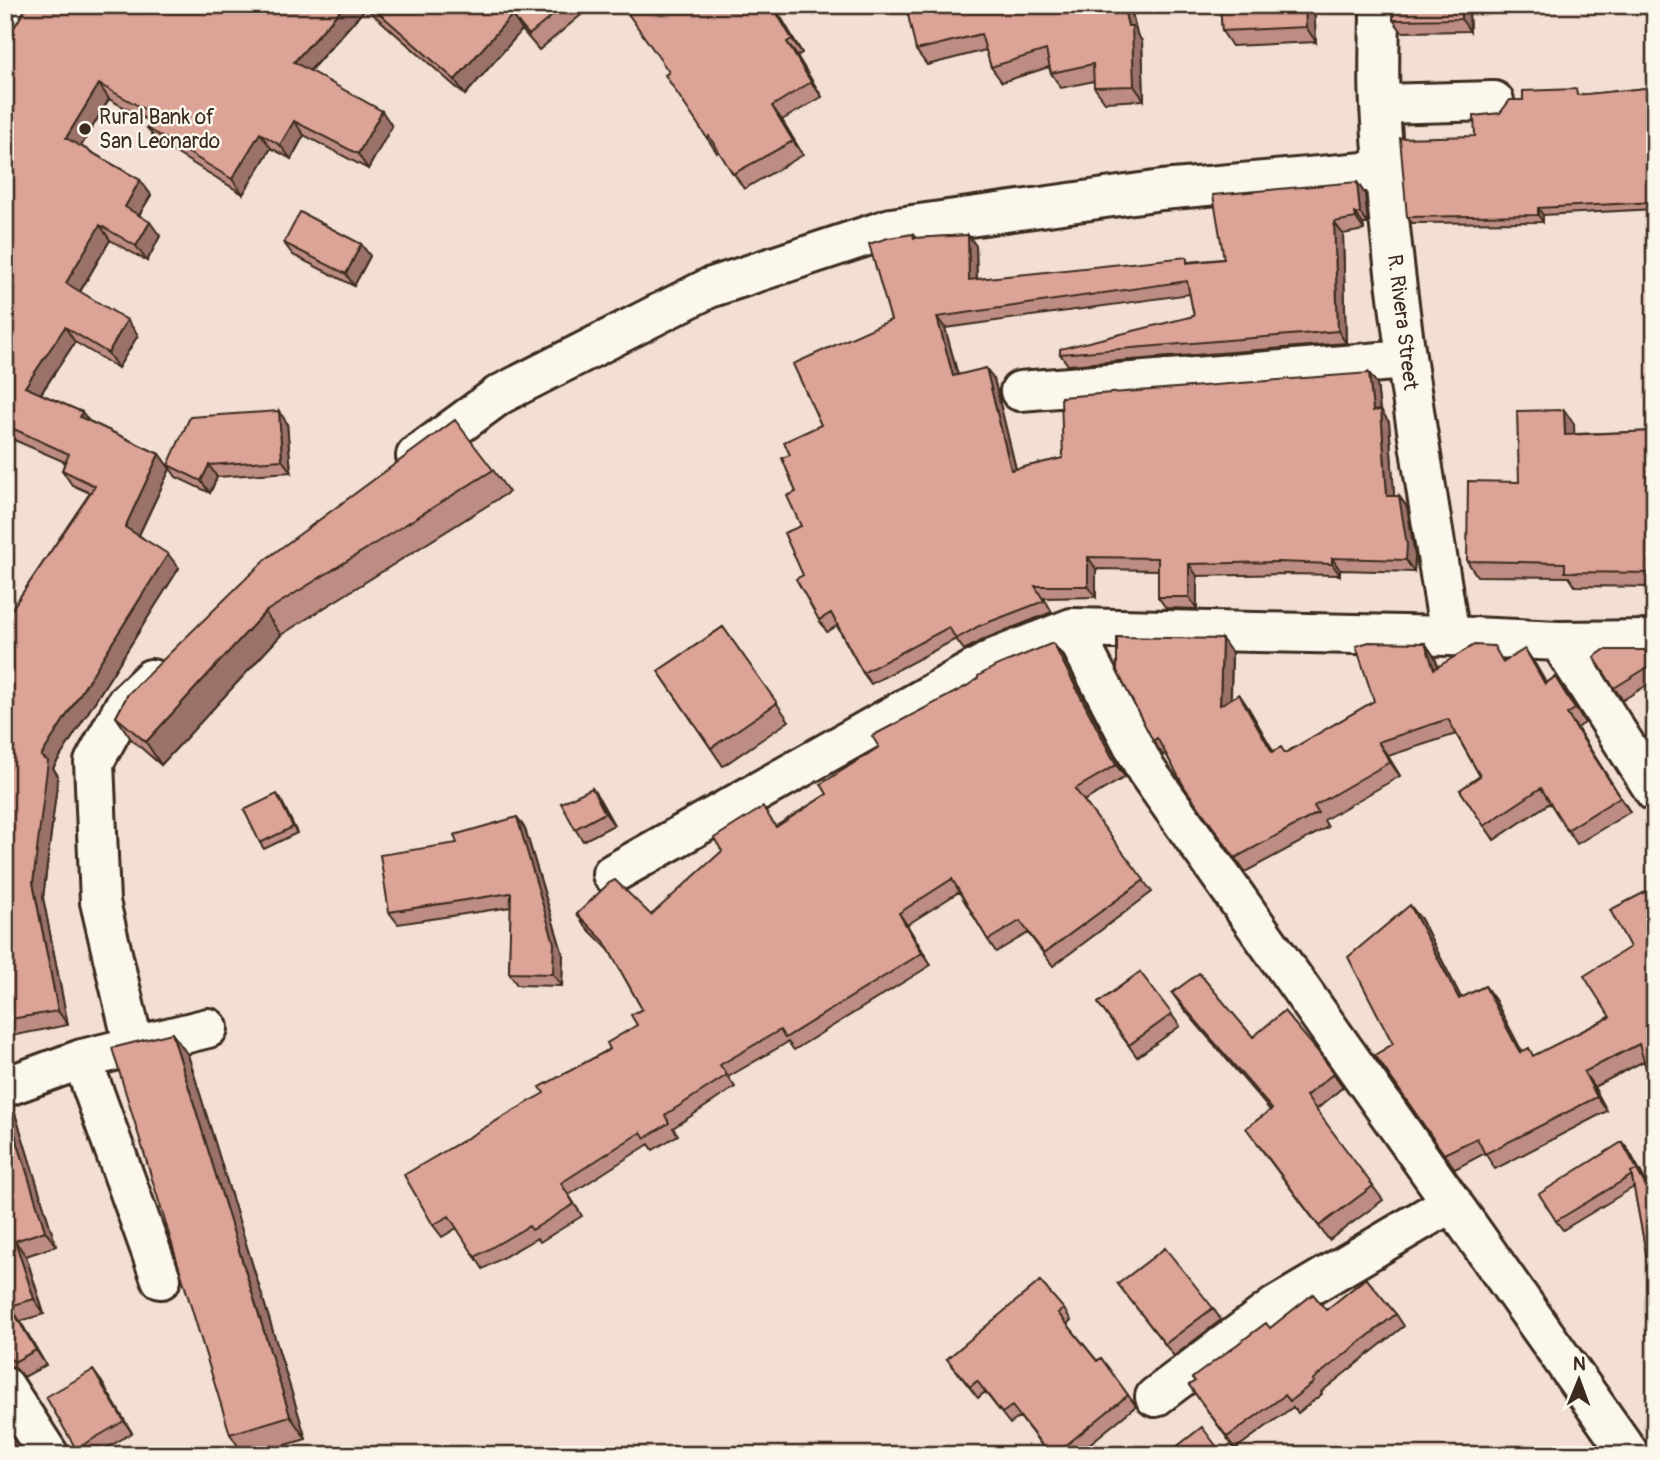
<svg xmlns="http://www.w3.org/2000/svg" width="1660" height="1460" viewBox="0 0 1660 1460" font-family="Pangolin,sans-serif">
  <rect width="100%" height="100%" fill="#f2ded2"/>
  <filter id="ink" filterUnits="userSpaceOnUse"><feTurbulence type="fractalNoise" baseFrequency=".0143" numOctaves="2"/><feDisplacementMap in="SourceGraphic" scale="14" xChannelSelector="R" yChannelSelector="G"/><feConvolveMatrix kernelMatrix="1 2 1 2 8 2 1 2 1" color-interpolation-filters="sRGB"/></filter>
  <g filter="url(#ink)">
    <!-- built -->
    <path fill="#ebccc0" d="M5,1419l24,36h-24z"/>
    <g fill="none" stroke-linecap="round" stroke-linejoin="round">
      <defs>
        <path id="minor" d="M1380,5c0,34 -2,68 0,101 10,178 42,355 70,530
          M1380,104l114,-3
          M1020,391l386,-31
          M416,456l83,-61 210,-107 182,-60 271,-38 224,-20
          M1072,628l74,142 484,685
          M1559,641l96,151
          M612,874l383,-216 77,-30 378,8 109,5 96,-1
          M134,1047l-34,-145 -6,-140 32,-59 25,-24
          M82,1059l79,220
          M5,1087l77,-28 126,-31
          M1155,1397l121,-91 176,-104"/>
        <path id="major" d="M5,20l10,-15
          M5,1387l44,68"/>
      </defs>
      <!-- minor casing -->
      <use href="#minor" stroke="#3b2a1e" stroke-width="44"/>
      <!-- major casing -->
      <use href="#major" stroke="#3b2a1e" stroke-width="44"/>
      <!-- minor -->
      <use href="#minor" stroke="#fbf7ec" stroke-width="38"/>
      <!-- major -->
      <use href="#major" stroke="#fbf7ec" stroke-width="38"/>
    </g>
    <!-- wall -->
    <path fill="#bd8c82" stroke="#3b2a1e" stroke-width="2" d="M28,5h565l-54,45 -17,-20 -57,65 -99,-87 -56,63 82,55 -24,43 -64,-34 -13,24 -20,-11 -28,46 -85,-52 -11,-14 4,-6 -42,-23 -28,47 59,34 11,15 -12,20 21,21 -13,25 -37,-21 -30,52 47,28 11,15 -20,33 -43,-26 -34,52 41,18 7,9 70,33 11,15 -31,66 40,33 -126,200 5,8 -15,122 25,127 -63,12v-418l85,-126 -18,-8 -10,-15 3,-8 -60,-26v-394z
      M750,5h23l29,48 -5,3 25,41 -40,23 21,35 -59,34 -25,-38 -2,2 -10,-15 -38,-66 74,-63z
      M807,5h24l-17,10z
      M910,5h220l7,29 5,7 2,59 -39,2 -11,-15v-6l-33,7 -10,-15 -2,-6 -47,15 -11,-15 -5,-17 -59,15 -11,-15z
      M1220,5h94l2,37 -84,4 -10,-15z
      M1394,5h117v6l-42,1 1,19 -68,1 -9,-12z
      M1655,87v122l-112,6v7l-131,1 -5,-6 68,-81 25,-23 81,-18z
      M1357,182l8,12 3,30h-5l1,6 -21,4 3,109 -278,22 -8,-11 134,-38 -4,-22 -245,34 13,47 36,4 22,90 47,-11 306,-85 8,11 3,26 9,12 5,74h5l8,11 8,49 -1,16 -74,-2v5l-54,-1 -89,2v33l-31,-1 -8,-11v-27l-62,-1v28l-52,1 8,14 -65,26 -23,12 -8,-11 -85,45 -8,-11 -26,-47 -10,6 -8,-12 -16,-45 -2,-49 -11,-71 31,-30 70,-105 22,-86 3,4 52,-3 8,11 1,33 247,-20z
      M284,243l77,1 9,12 -16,30 -61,-31z
      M1564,410l10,14v10l81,-3v156l-80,-1 -6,-9 -92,-1 -10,-15 52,-79z
      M287,423l4,49 -74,5 -7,16 -34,-16 -8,-12z
      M493,470l16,22 -228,143 -120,130 -30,-26 -15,-22 12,-23z
      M723,627l66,94 -66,45 -65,-95z
      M1053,643l9,12 63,122 -41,24 68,91 -99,74 -25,-33 -32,19 -8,-12 -29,-48 -52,33 24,40 -137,85 -6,-8 -60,35 7,10 -62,41 5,7 -25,15 -4,-6 -80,51 13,21 -42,26 -3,-4 -54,31 -26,-41 -15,9 -9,-12 111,-132 66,-44 27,-24 5,-16 -33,-59 -24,-24 -8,-12 74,1 125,-89 51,-32z
      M1425,643l10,15 3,8 67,-5 30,3 11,19 9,-6 30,46 -8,5 53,84 -53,32 -27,-41 -56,37 -34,-50 20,-14 -24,-42 -68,22 12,20 -76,44 4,7 -83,45 -60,-84 -19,-34 -3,1 -10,-14 79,-88 -1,46 8,-5 10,15 24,42 12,2 89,-52z
      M1644,650l11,16v14l-32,20 -9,-12z
      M592,788l8,12 14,25 -31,16 -8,-12z
      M281,800l16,33 -33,16 -4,-6z
      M517,817l8,12 38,126 -1,31 -45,-1 -8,-12 2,-66 -113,17 -9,-12 68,-69z
      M1655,887v195l-8,-11 -3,-10 -50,26 13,24 -112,58 -10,-16 -30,16 -80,-114 18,-11 28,-125 40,79 24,-12 10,14 27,52 12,4 76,-39 20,-70z
      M1140,972l40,54 -43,31 -39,-54z
      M1172,993l81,44 63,12 27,38 -27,23 67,90 -54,40 -73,-98 14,-32 -88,-103z
      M188,1055l118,384 -54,16h-8l-14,-21z
      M5,1097l8,10 43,139 -30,10 18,58 -24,7 26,44 -22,12 -10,-10 -9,-2z
      M1622,1142l7,9 16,29 -1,1 11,17v79l-6,-8 -15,-82 -71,43 -7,-9z
      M1118,1284l95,24 8,12 -47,36z
      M1064,1309l7,11 -4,4 30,37 4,-3 35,48 -60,49h-27l-29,-38 -10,7 -25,-32 -7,6 -31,-39z
      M1326,1310l70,4 8,12 -83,66 1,2 -24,19 -5,-6 -58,42 -46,-64z
      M101,1381l31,52 -37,22h-14l-5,-6z"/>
    <!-- shaded-wall -->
    <path fill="#9a726a" stroke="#3b2a1e" stroke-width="2" d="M345,5h19l2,3 -62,69 -10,-15z
      M772,5l6,7 24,41 -10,-14z
      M1123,5h7l7,29 5,7 2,59 -10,-14 -6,-60z
      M1305,5h9l2,37 -10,-15z
      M1461,5h3l5,7 1,19 -9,-12z
      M512,15l10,15 -57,65 -10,-15z
      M787,42l10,14 25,41 -11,-15z
      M99,84l10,15 -32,54 -11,-15z
      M772,106l10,14 21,35 -10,-14z
      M382,111l10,15 -24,43 -10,-15z
      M294,121l10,14 -13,24 -11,-14z
      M260,133l11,15 -28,46 -11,-15z
      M140,180l11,15 -16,27 -10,-15z
      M1357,182l8,12 3,30 -8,-11z
      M1538,208l5,7v7l-5,-7z
      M1355,213l8,11 1,6 -8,-12z
      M150,222l10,14 -13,25 -11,-15z
      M1334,222l9,12 3,109 -8,-12z
      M100,225l10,15 -34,58 -10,-15z
      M968,235l8,11 1,45 -8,-11z
      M361,244l9,12 -16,30 -8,-12z
      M937,317l8,11 16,59 -8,-11z
      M127,320l11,15 -20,33 -10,-15z
      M65,327l10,15 -40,60 -10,-15z
      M986,368l8,11 25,103 -8,-12z
      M1369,373l8,11 4,38 -8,-11z
      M1381,410l8,12 6,85 -8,-11z
      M1564,410l10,14 1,25 -10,-14z
      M279,411l8,12 4,49 -9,-12z
      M82,412l11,15 -13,-10z
      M159,454l11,15 -34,72 -11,-14z
      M209,465l8,12 -7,16 -9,-12z
      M1399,496l8,11 8,49 -1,16 -8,-12z
      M168,554l11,14 -126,200 5,8 -15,122 25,127 -10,-14 -25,-128 8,-127z
      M1088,557l8,12v28l-8,-11z
      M1332,558l8,12v5l-8,-11z
      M1189,564l8,12v33l-8,-12z
      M265,612l16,23 -120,130 -15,-23z
      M1222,639l10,14 -2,66 -10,-14z
      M1053,643l9,12 63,122 -9,-12z
      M1425,643l10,15 9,26 -10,-15z
      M1525,649l10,15 20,34 -10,-14z
      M1239,694l10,15 33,57 -10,-14z
      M1567,714l10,14 53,84 -10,-15z
      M1378,742l10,14 12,20 -10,-14z
      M592,788l8,12 14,25 -9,-12z
      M277,794l4,6 16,33 -4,-6z
      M517,817l8,12 38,126 -1,31 -9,-12z
      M1410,905l11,14 48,94 -10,-14z
      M899,913l8,12 24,40 -9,-12z
      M1485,986l10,14 35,67 -10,-14z
      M172,1033l16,22 118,384 -16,-23z
      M1584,1072l10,15 13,24 -10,-14z
      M5,1097l8,10 43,139 -11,-15 -40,-129z
      M1622,1142l7,9 16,29 -7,-9z
      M1637,1170l12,17 6,11v5z
      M15,1241l11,15 18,58 -10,-15z
      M10,1306l10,15 26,44 -10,-15z
      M93,1370l8,11 31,52 -8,-12z"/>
    <!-- building -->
    <path fill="#dca397" stroke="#3b2a1e" stroke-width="2" d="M28,5h317l-51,57 88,49 -24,43 -64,-33 -14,24 -20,-12 -28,46 -85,-51 8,-13 -56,-31 -33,54 74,42 -15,27 25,15 -14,24 -36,-21 -34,58 61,37 -19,33 -43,-26 -40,60 57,25 -2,5 79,37 -34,73 43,27 -127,202 7,5 -15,122 25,128 -53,9v-401l90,-133 -33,-16 7,-16 -64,-29v-383z
      M370,5h195l-36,30 -17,-20 -57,65z
      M622,5h118l3,4 7,-4h22l20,34 -5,3 24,40 -39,24 21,35 -60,33 -24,-38 -2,2 -42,-63 4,-3z
      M910,5h213l5,21h4l2,60 -40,1 -1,-23 -42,9 -5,-23 -55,17 -10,-33 -65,16 -10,-44z
      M1220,5h85l1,22 -84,4z
      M1394,5h67v14l-68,1z
      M1655,87v115l-117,6v7l-131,2 -7,-79 75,-2 -1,-20 26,-3 10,-13h13v-9l53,-2 1,6z
      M1357,182l3,31h-5l1,5 -22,4 4,109 -278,23v-5l134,-33 -7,-35 -250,36 16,59 33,-8 25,102 52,-12 -2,-61 308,-24 4,38 8,-1 6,86h12l8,49 -1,15 -74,-2v6l-54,-2 -89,2v33h-31v-39l-70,-1v29h-53l9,15 -65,25 -23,13 -7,-12 -86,46 -32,-60 -12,7 -23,-41 7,-4 -19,-42 17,-7 -14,-30 9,-4 -14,-34 8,-3 -6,-13 37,-17 -28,-61 98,-44 -22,-76 19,-6 25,-4 1,4 54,-3 1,45 218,-23v6l37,-4 -11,-64z
      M300,212l61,32 -15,30 -62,-31z
      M1564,410l1,25 90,-4v142l-90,-1v-9l-98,-2 1,-80 51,1 -2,-71z
      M279,411l3,49 -73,5 -8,16 -33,-16 22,-48z
      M455,420l38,50 -228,142 -119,130 -30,-25 12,-23 138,-135z
      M723,627l54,76 -66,45 -53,-77z
      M1117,637l105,2 -2,66 19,-11 33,58 9,-5 4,6 89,-52 -18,-55 13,-4 56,1 9,26 40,-24 20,1 9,16 22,-13 20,35 10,-7 20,32 -8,5 53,83 -53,33 -26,-42 -57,38 -24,-36 20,-14 -32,-57 -70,23 12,20 -76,44 4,7 -83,45 -50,-70 -28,-50 -4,3 -36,-70z
      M1053,643l63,122 -41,24 69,91 -100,73 -24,-32 -32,19 -36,-61 -53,34 23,40 -137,85 -5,-8 -60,35 7,10 -62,40 4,8 -24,15 -4,-6 -80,51 13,21 -42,26 -3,-4 -54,31 -26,-41 -16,9 -29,-50 140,-82 -4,-6 70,-38 -3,-6 30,-18 -6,-10 11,-6 -38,-68 -27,-27 32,-31 6,-3 36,35 71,-64 -8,-13 49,-31 13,20 51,-33 -6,-10 58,-37 -7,-11 95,-50 11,-8v-2l18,-10z
      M1604,650h40l9,14 -39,24 -20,-31z
      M592,788l13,25 -30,16 -14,-26z
      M277,794l16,33 -33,16 -16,-33z
      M517,817l37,126 -1,31 -44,-1 2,-80 -122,19 -9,-57 77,-12 -3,-8z
      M1655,887v180l-8,4 -8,-27 -55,28 13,25 -112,57 -8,-16 -33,16 -69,-99 18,-11 -45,-87 62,-52 49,94 26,-13 35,67 9,-5 4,8 77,-39 -26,-41 46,-29 -20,-37z
      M1140,972l32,42 -43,31 -31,-42z
      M1199,973l54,64 31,-26 32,38 18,24 -28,23 67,90 -54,40 -73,-98 26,-19 -100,-116z
      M172,1033l118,383 -60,18 -118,-386z
      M5,1102l40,129 -30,10 19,58 -24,7 26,44 -22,12 -9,-8z
      M1622,1142l16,29 -1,-1 -6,2 1,3 -76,46 -17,-27z
      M1637,1170l18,33v65l-6,1 -18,-97z
      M1165,1248l48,60 -48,36 -47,-60z
      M1366,1278l30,36 -84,66 2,2 -24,19 -5,-6 -58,42 -38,-52 6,-4 -3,-3 74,-55 4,5 43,-34 13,16z
      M1040,1281l24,28 -6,4 39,48 4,-3 27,37 -74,60h-4l-38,-49 -10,7 -25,-32 -7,6 -23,-28z
      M93,1370l31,51 -48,28 -30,-52z
      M1202,1427l21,28h-57z
      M1586,1444l9,11h-22z"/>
  </g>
  <!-- markers -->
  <circle fill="#3b2a1e" stroke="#fbf7ec" stroke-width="2.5" cx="85" cy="129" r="7"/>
  <g text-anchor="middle" stroke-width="5" stroke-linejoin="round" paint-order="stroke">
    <!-- poi labels -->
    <g font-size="21" fill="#3b2a1e" stroke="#fbf7ec" text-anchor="start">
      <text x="99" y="124">Rural Bank of<tspan x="99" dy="24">San Leonardo</tspan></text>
    </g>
    <!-- street labels -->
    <g font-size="21" fill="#3b2a1e" stroke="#fbf7ec">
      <text transform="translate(1403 322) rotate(83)" y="7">R. Rivera Street</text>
    </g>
  </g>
  <!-- margin -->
  <rect width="1660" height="1460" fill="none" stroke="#fbf7ec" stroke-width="28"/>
  <rect x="14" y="14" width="1632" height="1432" fill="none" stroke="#3b2a1e" stroke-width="2.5" filter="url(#ink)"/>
  <!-- north arrow -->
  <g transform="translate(1579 1380) rotate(1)" stroke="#fbf7ec" stroke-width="5" paint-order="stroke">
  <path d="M0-5L12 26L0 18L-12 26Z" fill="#3b2a1e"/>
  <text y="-10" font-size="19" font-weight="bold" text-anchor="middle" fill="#3b2a1e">N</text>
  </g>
</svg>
